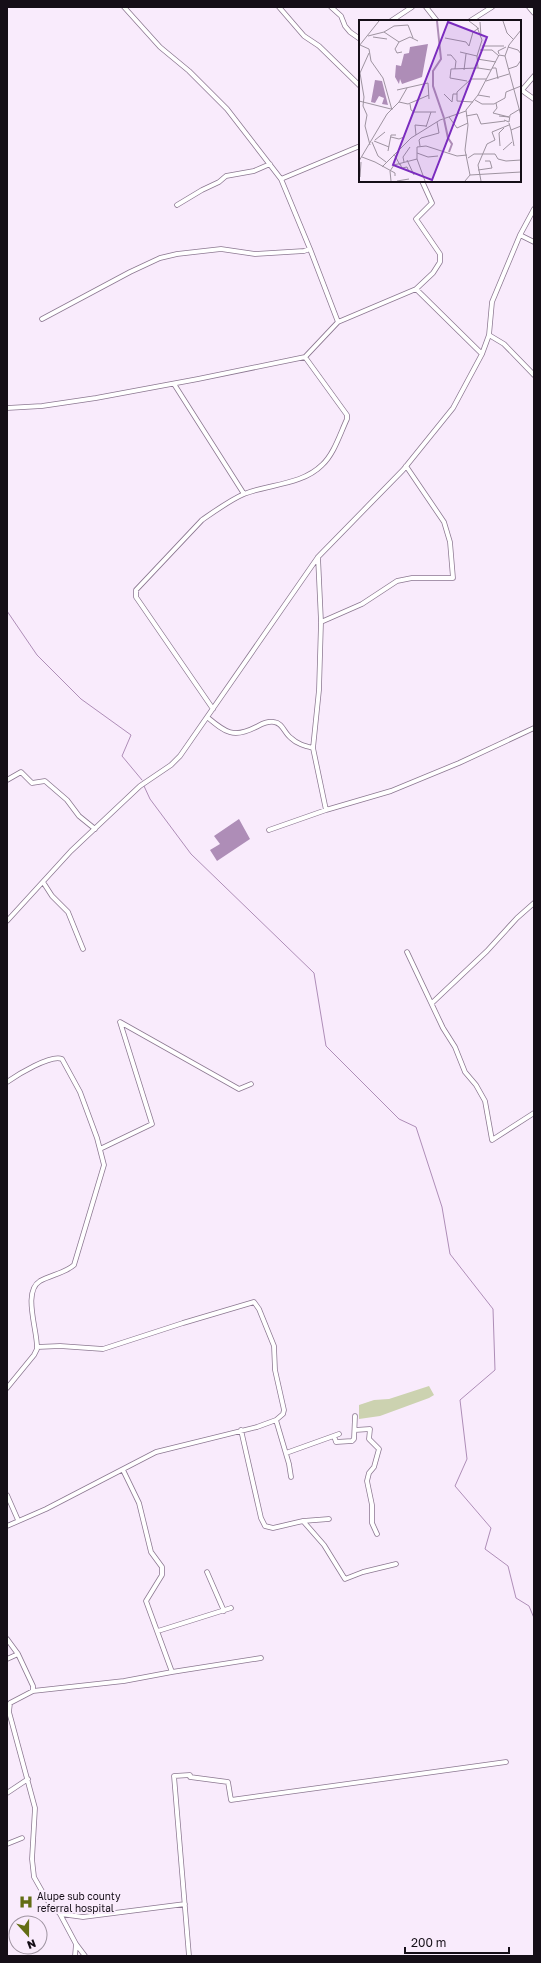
<svg xmlns="http://www.w3.org/2000/svg" width="541" height="1963" viewBox="0 0 541 1963" font-family="'Golos Text',sans-serif">
  <rect width="100%" height="100%" fill="#f9ebfc"/>
  <!-- green -->
  <path fill="#ccd2b0" d="M429,1386l5,9 -5,3 -49,18 -21,3v-14l15,-5 15,-1z"/>
  <!-- water -->
  <path fill="#ae8db7" d="M239,819l11,20 -33,22 -7,-11 10,-6 -6,-8z"/>
  <g fill="none" stroke-linecap="round" stroke-linejoin="round">
    <!-- stream -->
    <path stroke="#ae8db7" stroke-width="1" d="M7,576v5
      M7,611l30,44 44,44 50,36 -9,21 20,24
      M144,786l6,13 41,55 123,119 12,73 73,73 17,8 26,80 8,47 43,55 2,61 -35,30 7,59 -12,27 36,42 -6,21 23,17 8,32 13,8 5,12"/>
    <defs>
      <path id="minor" d="M279,7l25,29 15,10 41,40
        M331,7l10,9 4,10 5,6 10,7
        M426,7l11,14
        M529,7l5,6
        M391,21l21,-14
        M470,21l22,-14
        M520,89l14,10
        M522,90l12,-14
        M281,179l79,-33
        M177,205l25,-15 17,-8 7,-6 28,-5 16,-7
        M520,235l14,7
        M416,289l66,65
        M42,319l88,-47 30,-14 17,-4 44,-5 34,5 49,-3 6,-2
        M338,322l78,-33 17,-16 7,-11v-8l-24,-35 16,-16 -10,-22
        M489,335l15,9 30,31
        M174,384l70,110
        M7,408l35,-2 54,-8 102,-19 107,-22 33,-35 -28,-73 -29,-70 -54,-70 -38,-38 -29,-24 -36,-40
        M318,557l3,65 -2,68 -6,58 13,62
        M321,622l41,-18 35,-23 15,-3h41l-3,-36 -6,-20 -38,-56
        M213,709l-77,-112v-7l66,-70c13,-9 28,-20 42,-26 25,-10 58,-9 78,-29 12,-11 18,-31 25,-46v-4l-42,-58
        M207,717c18,15 26,22 49,10 6,-3 11,-6 18,-5 9,1 10,11 17,16 6,6 14,8 22,10
        M7,780l14,-8 11,11 13,-2 22,19 12,16 16,13
        M269,830l57,-20 65,-19 68,-28 75,-35
        M43,882l9,14 16,16 15,37
        M7,921l64,-70 69,-65 31,-21 9,-9 138,-199 85,-87 50,-62 29,-54 7,-19 3,-33 28,-67 14,-26
        M407,952l36,76 12,19 10,25 11,13 9,16 7,39 42,-27
        M432,1003l55,-52 30,-33 17,-15
        M7,1082c10,-7 44,-28 55,-23l18,33 17,46 7,27 -30,100c-9,8 -23,10 -34,16 -18,11 -2,50 -3,68l-3,6 -27,33
        M100,1149l52,-25 -32,-102 119,67 12,-5
        M276,1420l13,44 2,13
        M241,1430l20,88 4,8 8,2 30,-7 21,24 21,34 18,-7 33,-8
        M355,1430l15,-1 -1,10 10,10 -5,18 -5,6 -2,8 5,24v18l5,11
        M334,1436l2,6 16,-1 2,-2 1,-23
        M286,1453l53,-19
        M123,1470l16,33 12,49 11,15v8l-16,26 26,71
        M7,1495l11,25
        M303,1521l26,-2
        M7,1526l39,-17 110,-57 101,-25 19,-7 7,-6 1,-4 -9,-40 -1,-24 -15,-37 -5,-7 -71,21 -80,26 -43,-3 -23,1
        M207,1572l17,39
        M158,1631l73,-23
        M7,1639l11,15 15,32v5l-23,12 -1,9 26,96 -3,51 2,18 13,23 13,14 16,30 9,12
        M7,1659l11,-5
        M33,1691l91,-10 48,-9 89,-14
        M7,1793l21,-14
        M7,1844l15,-6
        M61,1914l22,3 102,-13
        M75,1956l1,-12
        M189,1956l-15,-180 16,-1v2l38,5 3,18 275,-38"/>
    </defs>
    <!-- minor casing -->
    <use href="#minor" stroke="#8c7891" stroke-width="5.5"/>
    <!-- minor -->
    <use href="#minor" stroke="#fff" stroke-width="4"/>
  </g>
  <!-- icons -->
  <defs>
    <symbol id="hospital-bare" viewBox="-9 -9 18 18"><path d="M-5-5h3v3.5h4V-5h3V5h-3V1.5h-4V5h-3Z" fill="#636d14" stroke="#f9ebfc" stroke-width="2.5" paint-order="stroke"/></symbol>
  </defs>
  <g fill-rule="evenodd">
    <use href="#hospital-bare" x="16" y="1892" width="20" height="20"/>
  </g>
  <g text-anchor="middle" stroke-width="4" stroke-linejoin="round" paint-order="stroke">
    <!-- poi labels -->
    <g font-size="10" fill="#150e17" stroke="#f9ebfc" text-anchor="start">
      <text x="37" y="1900">Alupe sub county<tspan x="37" dy="12">referral hospital</tspan></text>
    </g>
  </g>
  <!-- overview -->
  <g transform="translate(359 20)">
    <rect width="162" height="162" fill="#f9ebfc"/>
    <path d="M69,24l-6,33 -20,7 -2,-5 -1,5 -4,-7 1,-12 5,1 3,-12 5,-1 1,-6zM16,60l7,1 6,24 -6,-1 2,-6 -5,-2 -4,7 -4,-1z" fill="#ae8db7"/>
    <path fill="none" stroke="#ae8db7" stroke-width="2" d="M78,1l4,38 -8,12v15l11,32M85,99l4,19 4,6 -3,8"/>
    <path fill="none" stroke="#9e93a0" stroke-width="1" d="M110,1l8,6 5,13 -5,16 1,12 13,2M144,1l4,12 6,6M121,2l1,14M162,10l-12,15 -4,11 16,60M25,12l10,-6 14,-1 5,13M9,16l16,-4 15,10 11,-5 8,4M14,17l14,2M86,18l21,4 3,4 4,-14 6,-4M40,22l-4,7 2,4 5,-1M1,25l9,4 2,12 12,17 9,32M0,26l20,-25M123,26h22M149,27l10,3 3,4M121,30h12l7,6M101,32l17,4M10,33l-9,20 4,24 -1,9 4,9 -2,11 5,19M140,34l-1,-3 8,-4M88,35h4l5,6 -1,8M118,39l19,3M133,48h4l2,11M149,49l9,-3 4,-6M105,50l2,-16M108,61l-17,-3 1,-9 27,-1M127,61l23,-7M38,70l31,-7 1,16M85,74l8,8 1,-8h4M119,75l12,2M116,80l7,4h12l11,-6 1,-6 15,-6M0,81l32,8M40,82l9,2 21,-9M114,82l-16,-1v-9l14,-13h15M137,83l1,5 -4,5 16,4 -10,-1M51,84l1,6 3,2h22M107,96l11,-2 4,10 24,-3M90,97l8,11 11,-5M145,100l5,2 1,-7 10,-6M150,103l2,7 10,-4M67,107l5,-15M152,110l3,16M57,115l-1,-10 11,1M32,117l8,2 5,-2M16,120l10,-8M15,121l15,6M13,122l6,14 8,6M61,126l-1,-6 2,-2 18,-5 -2,-11M141,126l-1,-13 5,-5M144,130l9,-8M29,131l3,-16h5M58,133l11,4 10,-1M35,134l6,11M3,137l13,5 20,11v3M109,138l6,-4h21l3,5 8,2 15,-1M48,140l7,15M0,141l28,-47 12,-12 8,-14M45,142l-1,-5 7,-10M41,144l2,4 5,-1 2,5M23,147l29,-29 29,-18 26,-9M119,150l14,-2 -2,-7h-5M111,155l51,-3M1,157l1,-15M32,161l-1,-10 4,-6 23,-6M38,161l12,-2M66,161l-8,-22v-12l9,-1 31,10 10,-1M106,161l5,-6 -5,-25 3,-25 -2,-15 12,-15 21,-40 6,1M122,161l-3,-16 9,-21 8,-4 -3,-8 17,-7"/>
    <path fill="#7b2cbf" fill-opacity="0.15" stroke="#7b2cbf" stroke-width="2" d="M89,2l39,15 -55,143 -39,-15z"/>
    <rect width="162" height="162" fill="none" stroke="#150e17" stroke-width="2"/>
  </g>
  <!-- border -->
  <rect width="541" height="1963" fill="none" stroke="#150e17" stroke-width="16"/>
  <!-- north arrow -->
  <g transform="translate(28 1935) rotate(159)"><circle r="19" fill="#f9ebfc" stroke="#9e93a0"/>
  <path d="M0-3L7 15L0 10L-7 15Z" fill="#636d14"/>
  <text y="-6" font-size="11" font-weight="bold" text-anchor="middle" fill="#150e17">N</text>
  </g>
  <!-- scale -->
  <path d="M405 1947v6h104v-6" fill="none" stroke="#150e17" stroke-width="2"/>
  <text x="411" y="1947" font-size="12" fill="#150e17" stroke="#f9ebfc" stroke-width="3" paint-order="stroke">200 m</text>
</svg>
